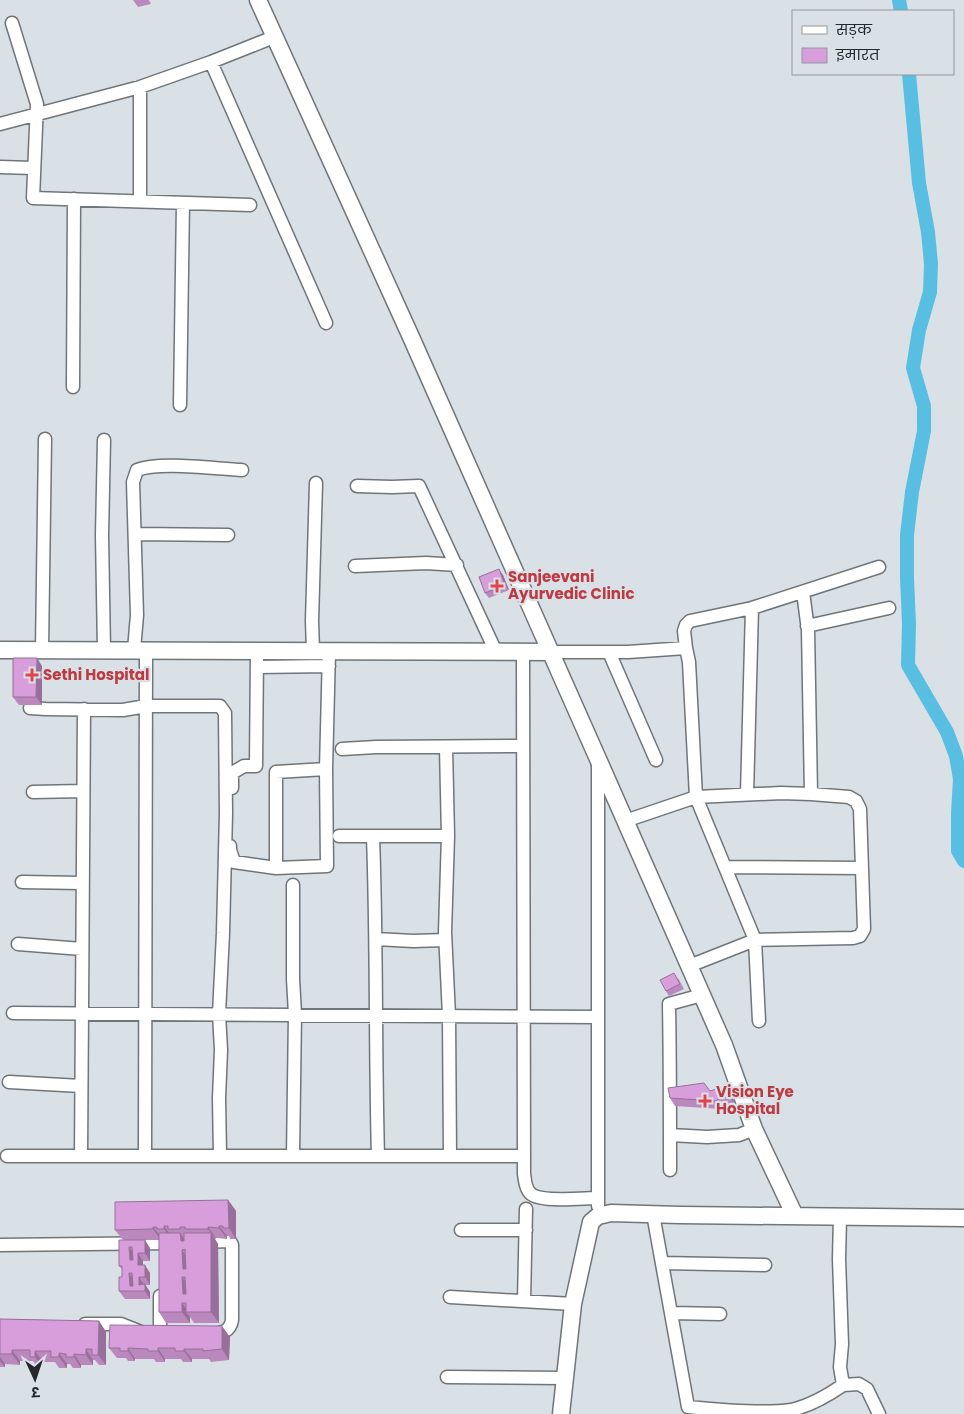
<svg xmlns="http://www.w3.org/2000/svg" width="964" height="1414" viewBox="0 0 964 1414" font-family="Poppins,'Noto Sans Devanagari',sans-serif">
  <rect width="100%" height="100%" fill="#dae1e6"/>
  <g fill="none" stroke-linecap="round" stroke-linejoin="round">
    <!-- canal -->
    <path stroke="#58bfe3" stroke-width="14" d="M899,0l2,11
      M909,74l10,109 9,49 3,32 -1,28 -11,38 -6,38 11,38v25l-12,61 -5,43v43l2,46 -1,41 39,67 9,24 4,23 -2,34v38l6,10"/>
    <defs>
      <path id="minor" d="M12,23l25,81 -4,94 217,7
        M274,37l-63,25 115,261
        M140,87v114
        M0,124l140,-37 71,-25
        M0,167l33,1
        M73,387l1,-188
        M180,405l3,-202
        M357,486l35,1 27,-1 77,166
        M136,534l92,1
        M355,566l71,-3 31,2
        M803,592l5,38 3,164
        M807,626l82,-18
        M686,648l-2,-17 2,-6 4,-4 62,-13
        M42,649l3,-210
        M104,650l-2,-115 2,-95
        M134,650l3,-35 -4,-133 4,-12c22,-9 79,-1 105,0
        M313,651l-1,-30 4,-138
        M523,652l1,522c1,6 1,14 6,19 9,10 53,5 68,5
        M551,652h77l58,-4 3,14 7,135 85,-4 30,1 38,3 7,4 4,8 4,120 -4,7 -7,2 -98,2 -66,26
        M609,652l47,108
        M257,667l72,-1
        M30,708l16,1 77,1 23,-4h74l5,7 1,100 -3,120 -4,81 2,36 -2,48 1,58
        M446,747l2,89 -3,96 4,84 1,140
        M342,749l34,-2 147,-1
        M232,788v-15l12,-7h12l1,-115
        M33,792l50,-1
        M747,794l5,-186 127,-41
        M625,821l71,-24 59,143 4,81
        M339,836h109
        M373,837c4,106 2,213 5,319
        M230,846v4l4,12 42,6 51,-2 -1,-97 3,-118
        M726,867l136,1
        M276,868v-96l50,-3
        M22,882l60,1
        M376,939l37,2 32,-1
        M18,944l64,5
        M13,1013l584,4
        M9,1082l72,4
        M670,1135l37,2 32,-2 15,-6
        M7,1156h516
        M81,1156l3,-447
        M145,1156l1,-506
        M293,1156l2,-142 -2,-35v-94
        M670,1170c0,-55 0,-110 -1,-166l33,-9
        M598,1206v-445
        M653,1214l35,193c30,3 75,7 103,3 19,-4 36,-14 52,-25l-3,-18 2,-23 -3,-85 1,-42
        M461,1230h65
        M201,1242l29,-1 2,4v75c-2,12 -10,13 -21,14
        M0,1245l174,-2
        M662,1263l103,2
        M160,1296v40
        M450,1297l123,7
        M524,1301l2,-92
        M672,1313l48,1
        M85,1324h36l20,8
        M447,1377l117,1
        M843,1385l16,-1 8,5 12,25"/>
      <path id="tertiary" d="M258,0l153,337 187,422 126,286 30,84 41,87
        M0,650l551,2
        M561,1414l12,-110 18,-82 7,-6 13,-3 69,2 284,3"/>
    </defs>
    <!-- minor casing -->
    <use href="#minor" stroke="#6f7579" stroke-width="15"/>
    <!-- tertiary casing -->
    <use href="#tertiary" stroke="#6f7579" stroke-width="19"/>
    <!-- minor -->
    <use href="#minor" stroke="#fff" stroke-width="12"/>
    <!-- tertiary -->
    <use href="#tertiary" stroke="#fff" stroke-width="16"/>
  </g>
  <!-- wall -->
  <path fill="#ba88bd" d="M133,0h16l2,4 -13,3z
    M503,575l6,15 -20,8 -4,-5z
    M42,666v39h-23l-6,-8z
    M678,978l6,11 -15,7 -3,-5z
    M726,1086l6,8 2,9 -13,6 -46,-3 -5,-8 40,-7z
    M228,1200l8,11v28h-6l-1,-3h-2v3l-11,-1 -1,1 3,5 1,79h-25l-4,-6v6h-24l-7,-11v-72h-36l-8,-10z
    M119,1240l31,8v13h-7v4l7,8v12h-5l5,7v7h-25l-6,-8 3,-14v-8l-3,-3z
    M0,1319l99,2 7,11v33h-7l-4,-5h-2v5h-12v3h-8l-3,-4h-3v4h-8l-4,-6h-12l-1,5h-5l-4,-6h-13v4l-15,-1v3h-5z
    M230,1337l-1,23 -18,2 -2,-3h-17v3h-9l-2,-3h-16v3h-9l-2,-3h-19v2h-7l-2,-3h-9l-8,-10z"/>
  <!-- shaded-wall -->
  <path fill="#976f9a" d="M499,569l4,6 6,15 -4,-5z
    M37,658l5,8v39l-6,-8z
    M726,1086l6,8 2,9 -6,-8z
    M228,1200l8,11v28l-7,-11z
    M164,1226l8,11v3l-8,-11z
    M219,1226l8,10v3l-8,-11z
    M153,1227l8,10v3l-8,-11z
    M208,1227l8,11v1l-8,-10z
    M180,1233l8,11 -7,-3z
    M211,1233l7,11 1,79 -8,-11z
    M145,1240l5,8v13l-5,-8z
    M129,1247l6,8v13l-5,-8z
    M182,1250l7,10 1,19 -7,-10z
    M138,1253l5,8v12l-5,-8z
    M145,1265l5,8v12l-5,-8z
    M129,1273l6,8 1,10 -6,-5z
    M139,1277l5,8h-5z
    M182,1277l8,10v18l-7,-11z
    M145,1284l5,8v7l-5,-8z
    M182,1303l7,9h-3l4,5v6l-8,-11z
    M99,1321l7,11v33l-8,-10z
    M222,1326l8,11 -1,23 -7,-11z
    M128,1348l7,11v2l-7,-10z
    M158,1348l7,11v3l-7,-11z
    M86,1349l7,11v5l-7,-10z
    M184,1349l8,10v3l-8,-11z
    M12,1350l8,11v4l-8,-11z
    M35,1351l8,11 -1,5 -7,-10z
    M59,1353l8,11v4l-8,-11z
    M74,1354l7,11v3l-7,-11z
    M0,1357l5,7v3l-5,-6z"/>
  <!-- building -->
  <path fill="#d89edc" stroke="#976f9a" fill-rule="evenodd" d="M499,569l6,16 -20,8 -6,-16z
    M13,658h24l-1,39h-23z
    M674,973l6,11 -14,7 -6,-11z
    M704,1083l6,8 16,-5 2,9 -13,6 -45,-3 -2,-10z
    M228,1200l1,28h-6v-2h-4v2l-11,-1v2h-23v-2h-5v2h-12v-3h-4v3h-7v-2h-4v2l-38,1v-28z
    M159,1233h21l1,8h3v-8h27v79h-25v-9h-4v9h-23zM185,1249l1,20h-3l-1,-19zM182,1277h3l1,17h-3z
    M119,1240h26v13h-7v12h7v12h-6v8l6,-1v7h-26v-14h3v-11h-3zM129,1247h3l1,13h-3zM129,1273h3l1,13h-3z
    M0,1319l99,2 -1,34h-6v-6h-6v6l-12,-1v3h-8v-3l-7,-1v4h-8v-6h-16v6h-5v-7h-18v4h-12z
    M110,1325l112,1v23l-19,2v-2h-19v2h-9v-3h-17v3h-10v-2l-20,-1v3h-8v-3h-11z"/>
  <!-- markers -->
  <g fill="#e0444e" stroke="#dae1e6" stroke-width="2">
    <path d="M494.5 578.5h5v5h5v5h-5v5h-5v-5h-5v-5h5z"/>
    <path d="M29.5 667.5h5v5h5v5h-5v5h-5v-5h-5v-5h5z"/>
    <path d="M702.5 1093.5h5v5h5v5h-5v5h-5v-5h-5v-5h5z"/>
  </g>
  <g text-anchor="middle" stroke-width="4.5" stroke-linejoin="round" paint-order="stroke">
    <!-- health labels -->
    <g font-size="15" font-weight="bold" fill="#be3a42" stroke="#dae1e6" text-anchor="start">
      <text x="508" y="582">Sanjeevani<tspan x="508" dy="17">Ayurvedic Clinic</tspan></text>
      <text x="43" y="680">Sethi Hospital</text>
      <text x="716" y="1097">Vision Eye<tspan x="716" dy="17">Hospital</tspan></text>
    </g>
  </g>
  <!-- legend -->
  <rect x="792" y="10" width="162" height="65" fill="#dae1e6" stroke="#92979b"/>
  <rect x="802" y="26" width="25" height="8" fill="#ffffff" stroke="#92979b"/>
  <text x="836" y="35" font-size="15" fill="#26292b">सड़क</text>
  <rect x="802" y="48" width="25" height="15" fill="#d89edc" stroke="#92979b"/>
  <text x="836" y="60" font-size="15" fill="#26292b">इमारत</text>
  <!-- north arrow -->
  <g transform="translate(35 1379) rotate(177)" stroke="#dae1e6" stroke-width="4" paint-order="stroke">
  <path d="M0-4L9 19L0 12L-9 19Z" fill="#26292b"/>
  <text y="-8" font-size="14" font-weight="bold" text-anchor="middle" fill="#26292b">उ</text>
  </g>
</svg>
